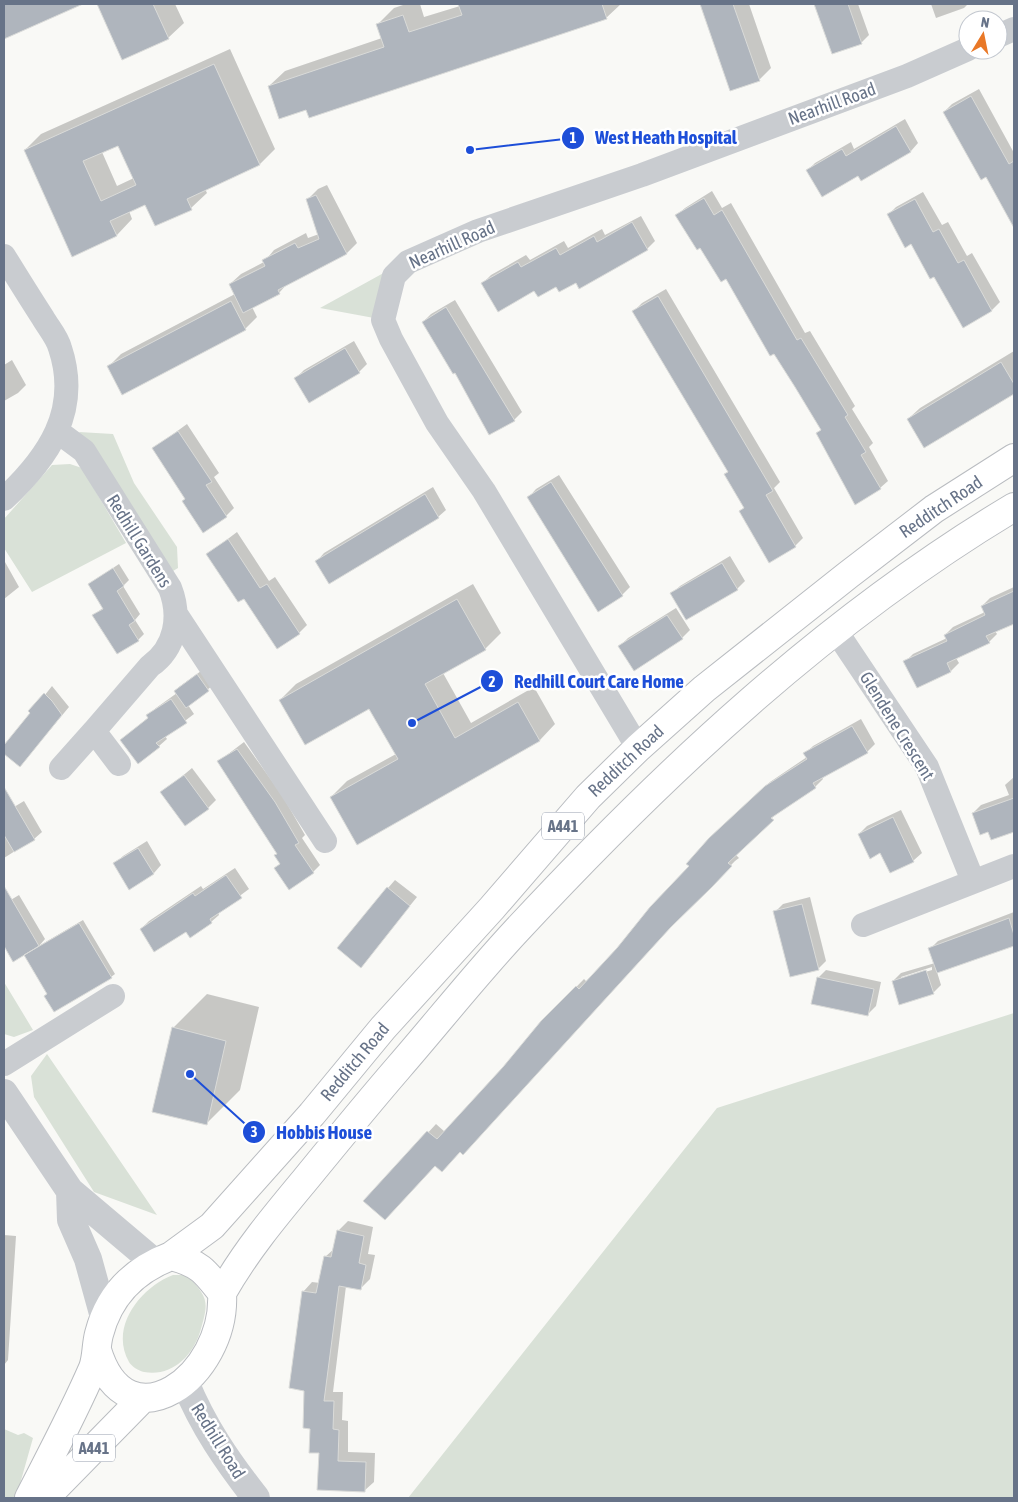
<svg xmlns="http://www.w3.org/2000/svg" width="1018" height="1502" viewBox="0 0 1018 1502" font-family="'Asap Condensed',sans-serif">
  <rect width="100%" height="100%" fill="#f9f9f6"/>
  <!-- green -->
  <path fill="#d9e1d7" d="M389,270l-15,48 -54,-10z
    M79,432l34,2 21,49 43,64 1,21 -5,3z
    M70,464l12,4 44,75 -94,49 -28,-44v-29l48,-54z
    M4,982l29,48 -19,7 -10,-3z
    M1014,1013v485h-606l309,-390z
    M47,1054l110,161 -63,-23 -60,-95 -3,-21z
    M173,1275h14c22,24 22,26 13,57 -8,25 -29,45 -56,40 -5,-1 -13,-6 -15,-10 -20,-35 12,-75 44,-87z
    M4,1429l14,6 6,-2 9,5 -17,60h-12z"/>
  <!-- shadow -->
  <path fill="#0003" fill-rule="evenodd" d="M4,4h76l-76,34z
    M98,4h77l9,19 -16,15 -45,21z
    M406,4h14l4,13 36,-11v-2h161l-15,14 -299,90 -38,-22 16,-15 97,-33 -4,-14 16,-16z
    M701,4h48l22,64 -12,12 -28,10z
    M815,4h43l11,31 -8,8 -28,10z
    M931,4h37l-4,4 -28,10z
    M230,49l45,100 -15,15 -55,25 2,4 -16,15 -45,-5 -17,8 3,8 -15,16 -92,-85 16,-16zM119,144l15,34 -17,8 -15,-34z
    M979,89l35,64v65l-70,-106 8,-8z
    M905,119l13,24 -7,8 -53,23 -50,-4 7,-7 36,-21 3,7z
    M327,185l30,58 -10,10 -60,31 -8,9 -27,14 5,10 -12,12 -136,37 12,-12 114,-60 -5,-10 11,-10 23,-12 10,-12 32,-17 2,5 11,-4 -12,-34 11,-11z
    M712,191l10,17 9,-5 74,130 5,-2 45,75 -3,3 21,34 -4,4 19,34 -8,7 -58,-59 -95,-152 -50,-62 8,-7z
    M923,192l19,33 6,-3 19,34 5,-3 28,49 -8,8 -81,-67 -23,-28 8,-8z
    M641,216l14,25 -8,8 -71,32 -41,8 -52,-6 8,-8 35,-20 4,5 34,-19 4,7 34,-19 3,6z
    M666,289l114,193 -6,6 29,50 -8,8 -55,-35 5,-4 -16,-36 -95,-160 8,-8z
    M455,300l67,112 -8,8 -59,-48 -32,-50 8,-8z
    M354,341l13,23 -8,8 -63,6 8,-8z
    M1014,351v41l-90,54 -16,-27 12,-11z
    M12,360l14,25 -8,8 -14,8v-36z
    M187,424l32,49 -5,4 20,31 -8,8 -39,-18 -33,-50z
    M559,475l71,112 -8,8 -93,-98 7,-8z
    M433,487l13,23 -8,7 -121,44 7,-8z
    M237,532l32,49 6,-4 32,48 -8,8 -55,-36 -36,-43z
    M730,556l15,25 -8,8 -65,5 8,-8z
    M5,562l14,25 -15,12v-37z
    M119,564l10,16 -6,6 17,28 -5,6 9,14 -6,6 -44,-25 10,-8 -15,-23z
    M473,584l28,49 -16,16 -42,24 28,50 63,-36 21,37 -15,16 -183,103 -26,-46 16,-16 49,-27 -26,-47 -90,-7 16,-16z
    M1014,587v35l-19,9 2,3 -8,8 -33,16 3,5 -8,8 -34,16 -12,-25 8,-8 34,-16 -2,-3 8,-8 32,-15 -3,-6 8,-8z
    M676,608l14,22 -8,8 -47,31 -15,-23 8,-8z
    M201,671l11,15 -24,19 6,9 -29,22 2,3 -8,7 -38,-6 28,-23 -1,-1 8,-8 21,-15 -2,-2 4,-4z
    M52,686l17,21 -49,59 -16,-13v-6z
    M861,719l14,25 -8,8 -45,25 1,2 -8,8 -35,23 -45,44 4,4 -4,3 -59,60 -216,229 -95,51 71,-77 9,8 59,-64 38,-46 42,-43 3,3 183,-200 37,-25 -2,-3 8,-8z
    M244,742l38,53 23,40 -3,3 18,27 -7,7 -37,-4 5,-5 -3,-10 -59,-92z
    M192,768l24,32 -8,8 -46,-15z
    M1014,777v54l-22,8 -3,-9 -16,-17 8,-8 28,-10 -4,-10z
    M24,801l18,31 -8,7 -30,19v-45z
    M901,810l21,43 -8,7 -24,12 -9,-20 -22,-18 8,-8z
    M147,841l14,24 -7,8 -39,-9 8,-8z
    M235,868l14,21 -31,23 1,3 -8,7 -25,9 -45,-2 8,-8 52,-35 2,3z
    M395,880l22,17 -56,69 27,-78z
    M19,895l26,44 -6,7 44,-26 32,54 -4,3 -63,16 -18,-41 -17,8 -9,-16v-40z
    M810,897l16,64 -8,8 -43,-57 8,-8z
    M1014,912v31l-77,29 4,13 -8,8 -40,-12 8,-8 34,-10 -5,-14 8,-8zM932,967v3l-31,9v-2z
    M826,970l55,12 -5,24 -8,8 -50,-36z
    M207,994l52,13 -19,83 -34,34 -33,-96z
    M348,1221l25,6 -5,27 7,1 -5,24 -10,10 -14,-3 -13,106h10l-1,28 6,1v31l27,1 -1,29 -10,9 -44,-39 -9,-25 -8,-135 9,-10 8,1 5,-26 10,-9 3,-17z
    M4,1235l12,1 -8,124 -4,5z"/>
  <!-- building -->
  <path fill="#afb5bd" stroke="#dadbd9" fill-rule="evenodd" d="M4,4h79l-79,35z
    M97,4h56l16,35 -47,21z
    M458,4h144l5,15 -298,99 -3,-8 -27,9 -11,-33 116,-39 -8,-23 27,-9 6,17 53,-17z
    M700,4h33l27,77 -30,10z
    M814,4h34l14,40 -30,10z
    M214,64l46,101 -73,34 5,11 -37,16 -10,-21 -35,16 7,15 -45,21 -48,-107zM118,146l18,39 -35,16 -18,-40z
    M971,96l38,68 5,-3v67l-28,-51 -5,3 -38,-68z
    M896,126l15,26 -50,29 -3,-5 -36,21 -16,-27 36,-21 4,7z
    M316,195l31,59 -69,36 2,4 -37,19 -14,-29 36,-18 -3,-6 33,-17 3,5 21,-9 -13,-40z
    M704,198l10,17 8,-5 75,130 4,-2 47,77 -3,2 21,35 -5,3 20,34 -26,16 -39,-72 5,-3 -26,-43 -21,-33 -4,2 -44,-77 -5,3 -21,-34 -3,2 -22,-35z
    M915,199l18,33 6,-3 19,34 6,-3 28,51 -29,17 -29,-51 -4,2 -19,-35 -6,4 -18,-34z
    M632,222l16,28 -69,39 -3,-6 -17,9 -3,-5 -18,10 -4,-6 -36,21 -17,-29 37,-21 3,5 35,-19 4,7 34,-19 3,6z
    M658,296l115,195 -7,4 30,52 -27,16 -30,-52 5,-3 -20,-34 4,-2 -96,-161z
    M231,301l15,29 -124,65 -15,-29z
    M446,307l69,114 -26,14 -34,-62 -2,1 -31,-52z
    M345,348l15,25 -51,30 -15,-25z
    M1001,362l13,22v10l-90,54 -17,-29z
    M178,431l34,51 -6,3 21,32 -24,16 -21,-32 3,-2 -33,-51z
    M551,482l72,114 -25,16 -71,-115z
    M425,494l14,24 -110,66 -14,-23z
    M228,539l32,49 7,-4 33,50 -23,15 -33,-50 -6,3 -32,-48z
    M722,563l16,27 -52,30 -16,-27z
    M113,568l11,18 -7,5 18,30 -6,4 10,16 -22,13 -25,-39 11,-6 -15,-25z
    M1014,591v33l-28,12 4,7 -43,20 4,9 -34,16 -14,-27 44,-20 -3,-6 41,-20 -4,-9z
    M457,599l29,51 -61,34 30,54 63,-36 22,39 -183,104 -27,-48 68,-38 -29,-50 -64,36 -26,-45z
    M667,615l16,24 -49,32 -16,-25z
    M197,674l12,17 -23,17 -12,-17z
    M44,693l8,8 10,14 -42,52 -16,-13v-9l26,-32 -2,-2z
    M171,699l16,24 -31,20 4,4 -22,17 -18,-24 28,-22 -2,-3z
    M852,726l16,27 -55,30 3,5 -45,30 3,2 -46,43 4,3 -20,21 -41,40 -208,228 -3,-3 -18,20 -7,-6 -50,54 -22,-19 64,-70 10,8 66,-72 38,-46 35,-35 3,3 38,-41 33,-41 39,-41 -3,-2 23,-26 56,-52 42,-27 -4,-6z
    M237,749l38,53 24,41 -4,2 19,28 -25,17 -15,-22 6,-4 -6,-9 3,-1 -60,-93z
    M184,775l25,34 -24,17 -25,-34z
    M4,787l31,53 -21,12 -10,-17z
    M1014,798v34l-23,8 -3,-8 -8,3 -8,-22z
    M893,817l21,45 -24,11 -10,-20 -10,6 -12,-25z
    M138,848l16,26 -25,16 -16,-27z
    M226,875l16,23 -32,21 2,4 -22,15 -4,-6 -32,20 -14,-23 53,-36 2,3z
    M4,886l35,60 -26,16 -9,-16z
    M387,887l23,19 -49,62 -24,-20z
    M802,904l17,66 -29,7 -17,-66z
    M1009,918l5,17v11l-77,27 -9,-25z
    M79,923l33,55 -58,34 -10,-16 3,-2 -23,-39z
    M926,970l8,24 -35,11 -7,-24z
    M817,977l57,12 -6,27 -57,-12z
    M172,1027l54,14 -19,84 -55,-13z
    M337,1230l27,6 -5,27 7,2 -5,25 -22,-4 -15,115h10l-1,28 6,1 -1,31 28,1 -1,30 -48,-2 2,-37h-10l1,-24 -7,-1 1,-37 -15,-3 13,-97 14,2 8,-37 7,1z"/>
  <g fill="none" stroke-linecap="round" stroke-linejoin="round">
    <defs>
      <path id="trunk" d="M171,1256l41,-30 100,-112 71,-86 109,-120 96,-111 50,-49 66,-59 144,-114 86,-66 80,-51
        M222,1293c23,-41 53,-77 83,-113 31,-38 62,-76 94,-113 39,-45 77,-93 118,-137 148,-159 310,-311 497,-423
        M29,1498c22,-43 45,-86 64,-130 4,-11 3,-23 6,-34 10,-39 35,-64 72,-78 28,7 34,15 51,37 5,83 -95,156 -125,57
        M45,1498l98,-100"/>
    </defs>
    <!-- trunk casing -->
    <use href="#trunk" stroke="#b9bcc0" stroke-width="30"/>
    <!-- minor -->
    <path stroke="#c9ccd0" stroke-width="24" d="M998,36l16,-7
      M4,256c13,21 26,42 39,62 5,9 14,19 17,30 21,63 -12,110 -56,151
      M57,431l27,20 86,137c11,28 6,60 -20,78l-56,65
      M176,614l149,227
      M836,631l91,136 46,114
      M638,748l-154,-257 -47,-68 -46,-84 -8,-19 11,-44 14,-14 70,-31 164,-56 265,-99 61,-27
      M61,768l33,-37 25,33
      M863,925l151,-59
      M4,1064l109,-68"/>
    <!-- tertiary -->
    <path stroke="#c9ccd0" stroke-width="28" d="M4,1093l66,98 84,71
      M70,1191l1,29 17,39 16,58
      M185,1382c18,44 42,79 71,116"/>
    <!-- trunk -->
    <use href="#trunk" stroke="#fff" stroke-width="28"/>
  </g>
  <g text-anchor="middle" stroke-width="5" stroke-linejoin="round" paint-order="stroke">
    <!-- shield labels -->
    <g fill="#fff" stroke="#959dac" stroke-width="1">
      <rect x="542" y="812.5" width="42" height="27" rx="4"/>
      <rect x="73" y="1434.5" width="42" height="27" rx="4"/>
    </g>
    <g font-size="16" font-weight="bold" fill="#677388">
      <text x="563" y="832">A441</text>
      <text x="94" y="1454">A441</text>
    </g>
    <!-- street labels -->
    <g font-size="18" fill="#677388" stroke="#fff">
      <text transform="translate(832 104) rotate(-20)" y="6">Nearhill Road</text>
      <text transform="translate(452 245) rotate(-24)" y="6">Nearhill Road</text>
      <text transform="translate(941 507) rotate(-34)" y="6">Redditch Road</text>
      <text transform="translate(139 541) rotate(58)" y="6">Redhill Gardens</text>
      <text transform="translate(897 726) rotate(58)" y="6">Glendene Crescent</text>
      <text transform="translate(626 761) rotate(-43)" y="6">Redditch Road</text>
      <text transform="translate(355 1062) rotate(-50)" y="6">Redditch Road</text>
      <text transform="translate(218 1441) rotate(58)" y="6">Redhill Road</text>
    </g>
  </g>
  <!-- callouts -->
  <path fill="none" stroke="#1d4ed8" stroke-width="2" d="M470 150L573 138M412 723L492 681M190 1074L254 1132"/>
  <g fill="#1d4ed8" stroke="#fff" stroke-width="2">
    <circle cx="470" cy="150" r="5"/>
    <circle cx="412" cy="723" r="5"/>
    <circle cx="190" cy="1074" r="5"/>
    <circle cx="573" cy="138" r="12"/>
    <circle cx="492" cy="681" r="12"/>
    <circle cx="254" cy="1132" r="12"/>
  </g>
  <g font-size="15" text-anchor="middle" font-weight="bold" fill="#fff">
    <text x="573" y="143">1</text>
    <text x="492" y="687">2</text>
    <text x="254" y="1137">3</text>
  </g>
  <g font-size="19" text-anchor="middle" font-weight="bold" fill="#1d4ed8" stroke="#fff" stroke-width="5" stroke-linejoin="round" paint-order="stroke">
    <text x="666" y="144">West Heath Hospital</text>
    <text x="599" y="688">Redhill Court Care Home</text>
    <text x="324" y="1139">Hobbis House</text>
  </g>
  <!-- border -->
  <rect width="1018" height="1502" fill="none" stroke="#677388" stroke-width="10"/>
  <!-- north arrow -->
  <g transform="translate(983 35) rotate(10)"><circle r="24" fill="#ffffff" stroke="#c2c7cf"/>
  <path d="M0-4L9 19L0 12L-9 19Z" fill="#e97827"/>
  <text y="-8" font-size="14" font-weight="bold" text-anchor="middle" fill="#677388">N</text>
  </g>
</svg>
